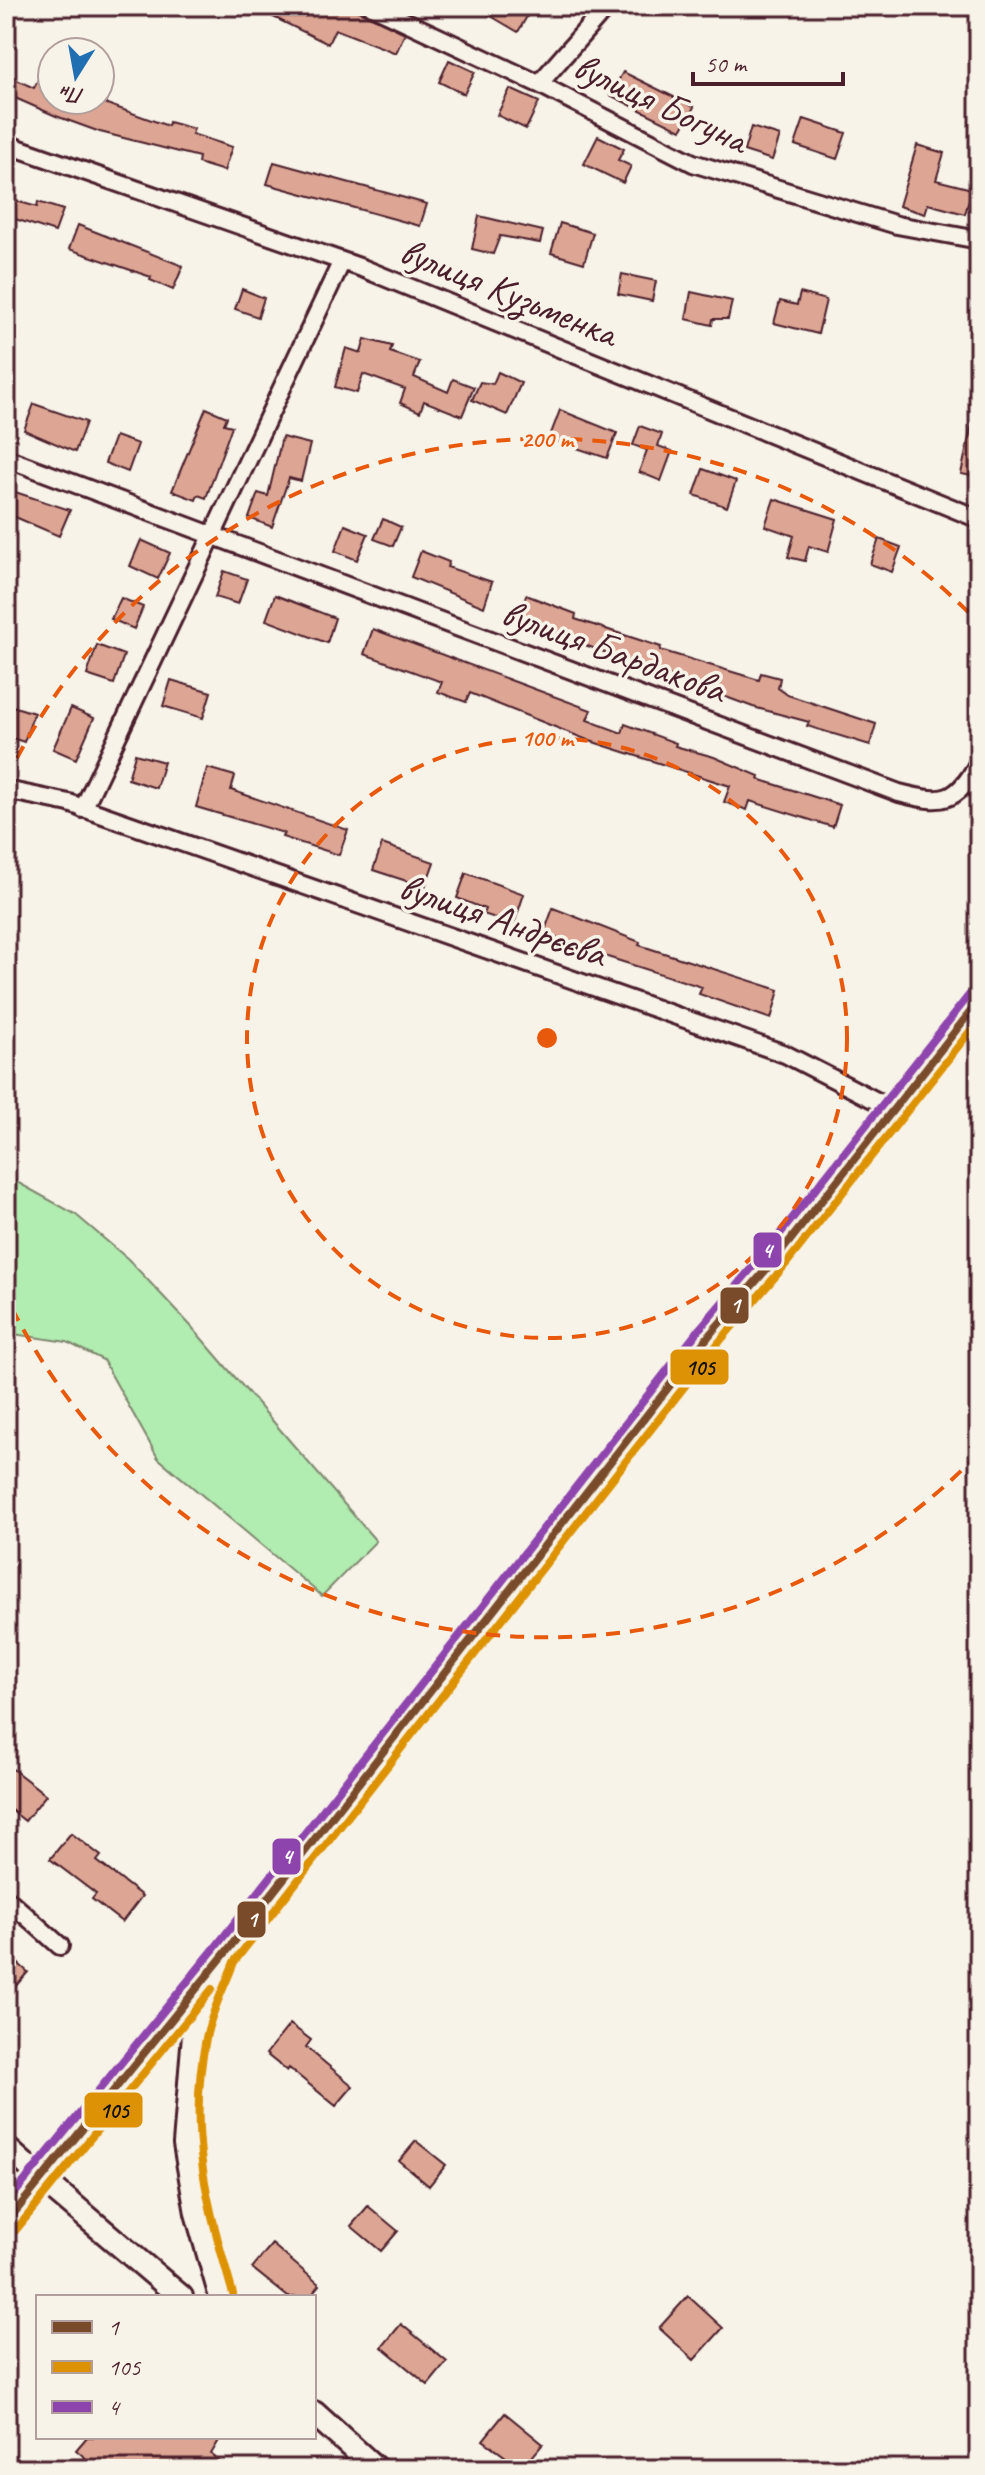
<svg xmlns="http://www.w3.org/2000/svg" width="985" height="2475" viewBox="0 0 985 2475" font-family="Caveat,sans-serif">
  <rect width="100%" height="100%" fill="#f7f3e8"/>
  <filter id="ink" filterUnits="userSpaceOnUse"><feTurbulence type="fractalNoise" baseFrequency=".0125" numOctaves="2"/><feDisplacementMap in="SourceGraphic" scale="16" xChannelSelector="R" yChannelSelector="G"/><feConvolveMatrix kernelMatrix="1 2 1 2 8 2 1 2 1" color-interpolation-filters="sRGB"/></filter>
  <g filter="url(#ink)">
    <!-- green -->
    <path fill="#b1ecb0" stroke="#7e866e" stroke-width="2" d="M6,1176l69,38 53,45 62,66 186,216 -54,55 -164,-138 -55,-98 -36,-18 -61,-9z"/>
    <!-- building -->
    <path fill="#dda694" stroke="#4a1f2b" stroke-width="2" d="M251,6h97l57,27 -9,20 -61,-24 -7,15z
      M474,6h59l-15,26z
      M449,60l26,12 -11,22 -25,-12z
      M623,72l71,35 -13,23 -71,-35z
      M6,75l28,13 4,-8 14,6v14h44l72,26 1,-4 25,7 -2,5 40,13 -8,24 -26,-8 1,-6 -99,-25 -44,-16 -50,-22z
      M510,89l29,13 -13,27 -29,-14z
      M804,119l42,14 -9,26 -42,-14z
      M751,127l29,9 -8,24 -28,-9z
      M598,136l26,13 -6,11 13,6 -8,17 -39,-19z
      M917,145l27,8 -8,27 36,9 -7,25 -37,-10 -3,10 -26,-8z
      M274,162l153,42 -7,22 -153,-42z
      M6,198l31,9 1,-5 25,8 -8,22 -49,-16z
      M479,216l64,15 -3,12 -40,-7 -7,18 -21,-5z
      M560,223l33,10 -9,30 -33,-10z
      M78,225l105,41 -10,24 -23,-10 1,-3 -82,-28z
      M622,274l34,7 -4,20 -34,-7z
      M242,289l22,9 -6,19 -23,-8z
      M691,292l41,9 -4,18h-15l-1,6 -26,-6z
      M800,293l26,7 -8,34 -44,-11 6,-22 17,4z
      M365,339l27,7 -2,6 30,10 -6,15 34,15 5,-13 21,8 -12,29 -38,-15 -4,11 -20,-9 5,-14 -42,-15 -6,19 -22,-6 11,-39 15,5z
      M498,372l23,11 -14,32 -35,-15 8,-18 13,2z
      M34,404l52,18 -11,30 -51,-22z
      M206,408l21,9 -3,7 8,2 -26,72 -8,-3 -2,5 -24,-9z
      M560,410l57,23 -10,25 -58,-19z
      M972,423h7v54l-18,-3z
      M640,426l22,8 -4,12 14,5 -11,30 -22,-9 8,-22 -14,-5z
      M115,436l23,8 -10,28 -23,-9z
      M282,437l28,7 -9,37 -12,-3 -17,49 -23,-9 9,-25 10,3z
      M703,469l33,12 -9,26 -33,-12z
      M6,489l64,21 -11,26 -53,-23z
      M774,499l63,20 -9,33 -19,-6 -4,15 -17,-4 6,-21 -29,-10z
      M383,519l18,8 -8,19 -19,-7z
      M345,525l23,9 -11,26 -22,-9z
      M879,539l22,8 -9,25 -22,-8z
      M141,540l29,13 -12,26 -28,-13z
      M421,551l28,11 -2,5 45,15 -8,25 -73,-30z
      M224,571l23,8 -9,25 -23,-7z
      M275,595l60,23 -8,25 -61,-23z
      M526,595l50,19 -1,5 86,28 -1,3 99,30 2,-7 19,5 -2,10 10,7 88,29 -6,21 -63,-19 2,-4 -56,-15 -236,-87z
      M121,598l22,9 -9,22 -23,-10z
      M373,629l218,81 -4,10 35,13 3,-9 51,19 -1,3 39,11 45,19 -1,3 82,26 -7,22 -83,-26 -3,9 -23,-8 6,-16 -140,-45 -120,-48 -4,9 -28,-10 4,-10 -78,-28z
      M97,645l27,10 -10,29 -27,-9z
      M171,680l40,12 -8,26 -40,-12z
      M6,704l28,9 -10,29 -18,-6z
      M71,708l23,10 -18,41 -23,-10z
      M135,754l29,8 -8,26 -28,-9z
      M207,768l28,8 -4,14 117,40 -9,25 -57,-18 2,-4 -88,-26z
      M382,844l52,18 -9,25 -52,-17z
      M466,873l58,21 -10,30 -31,-10 2,-5 -28,-11z
      M553,908l87,34 -1,3 140,45 -8,29 -72,-25 3,-7 -126,-40 -32,-14z
      M6,1764l40,31 -21,26 -19,-15z
      M71,1833l30,23 -4,5 45,35 -20,26 -30,-23 4,-5 -46,-35z
      M6,1953l22,19 -22,25z
      M290,2024l21,16 -5,7 47,39 -17,20 -47,-38 -2,3 -21,-17z
      M416,2141l30,24 -17,21 -30,-25z
      M368,2206l30,25 -17,20 -30,-25z
      M272,2244l48,41 -10,12h-22l-36,-29z
      M688,2296l35,32 -29,32 -35,-32z
      M401,2324l46,38 -19,23 -46,-38z
      M505,2413l38,31 -21,25 -39,-29z
      M87,2437h134l-10,17 17,15h-130l-22,-19z"/>
    <g fill="none" stroke-linecap="round" stroke-linejoin="round">
      <defs>
        <path id="minor" d="M372,6l167,78 154,79 204,62 82,15
          M539,84l68,-78
          M6,144l356,124 617,251
          M6,458l893,335c44,11 57,11 80,-31
          M6,790l63,13 716,251 109,56
          M83,809l259,-548
          M6,1898l54,48"/>
        <path id="tertiary" d="M6,2147l36,32"/>
        <path id="secondary" d="M216,1975l-22,59 -9,110 12,69 24,84
          M42,2179l139,118
          M6,2223l217,-267 488,-623 66,-76 202,-256
          M314,2413l62,56"/>
      </defs>
      <!-- minor casing -->
      <use href="#minor" stroke="#4a1f2b" stroke-width="22"/>
      <!-- tertiary casing -->
      <use href="#tertiary" stroke="#4a1f2b" stroke-width="26"/>
      <!-- secondary casing -->
      <use href="#secondary" stroke="#4a1f2b" stroke-width="28"/>
      <!-- minor -->
      <use href="#minor" stroke="#f7f3e8" stroke-width="16"/>
      <!-- tertiary -->
      <use href="#tertiary" stroke="#f7f3e8" stroke-width="20"/>
      <!-- secondary -->
      <use href="#secondary" stroke="#f7f3e8" stroke-width="22"/>
      <defs>
        <path id="bus-1" d="M6,2223l217,-267 488,-623 66,-76 202,-256"/>
        <path id="bus-2" d="M15,2231l197,-242
          M233,2294c-26,-90 -46,-162 -27,-256 5,-26 19,-52 28,-76l486,-621 66,-77 193,-244"/>
        <path id="bus-3" d="M6,2204l208,-255 488,-623 66,-77 202,-255"/>
      </defs>
      <!-- bus-1 casing -->
      <use href="#bus-1" stroke="#f7f3e8" stroke-width="14"/>
      <!-- bus-2 casing -->
      <use href="#bus-2" stroke="#f7f3e8" stroke-width="14"/>
      <!-- bus-3 casing -->
      <use href="#bus-3" stroke="#f7f3e8" stroke-width="14"/>
      <!-- bus-1 -->
      <use href="#bus-1" stroke="#7a4b2a" stroke-width="8"/>
      <!-- bus-2 -->
      <use href="#bus-2" stroke="#dd9206" stroke-width="8"/>
      <!-- bus-3 -->
      <use href="#bus-3" stroke="#8e44ad" stroke-width="8"/>
    </g>
  </g>
  <!-- distance rings -->
  <g fill="none" stroke="#e8590c" stroke-width="4" stroke-dasharray="14 10">
    <circle cx="547" cy="1038" r="300"/>
    <path d="M978 1454A599 599 0 0 1 6 1296M6 780A599 599 0 0 1 978 622"/>
  </g>
  <g text-anchor="middle" stroke-width="7" stroke-linejoin="round" paint-order="stroke">
    <!-- street labels -->
    <g font-size="40" fill="#4a1f2b" stroke="#f7f3e8">
      <text transform="translate(661 102) rotate(25)" y="14">вулиця Богуна</text>
      <text transform="translate(509 291) rotate(22)" y="14">вулиця Кузьменка</text>
      <text transform="translate(614 650) rotate(20)" y="14">вулиця Бардакова</text>
      <text transform="translate(503 919) rotate(19)" y="14">вулиця Андрєєва</text>
    </g>
  </g>
  <circle cx="547" cy="1038" r="12" fill="#e8590c" stroke="#f7f3e8" stroke-width="4"/>
  <g font-size="24" text-anchor="middle" font-weight="bold" fill="#e8590c" stroke="#f7f3e8" stroke-width="7" stroke-linejoin="round" paint-order="stroke">
    <text x="547" y="447">200 m</text>
    <text x="547" y="746">100 m</text>
  </g>
  <g stroke="#f7f3e8" stroke-width="3">
    <rect x="752" y="1231" width="31" height="38" rx="8" fill="#8e44ad"/>
    <rect x="719" y="1286" width="31" height="39" rx="8" fill="#7a4b2a"/>
    <rect x="669" y="1348" width="61" height="38" rx="8" fill="#dd9206"/>
    <rect x="271" y="1837" width="31" height="39" rx="8" fill="#8e44ad"/>
    <rect x="236" y="1900" width="31" height="39" rx="8" fill="#7a4b2a"/>
    <rect x="83" y="2091" width="61" height="38" rx="8" fill="#dd9206"/>
  </g>
  <g font-size="22" text-anchor="middle" font-weight="bold" fill="#fff">
    <text x="767" y="1258">4</text>
    <text x="735" y="1313">1</text>
    <text x="287" y="1864">4</text>
    <text x="252" y="1927">1</text>
  </g>
  <g font-size="22" text-anchor="middle" font-weight="bold" fill="#111">
    <text x="700" y="1375">105</text>
    <text x="114" y="2118">105</text>
  </g>
  <!-- margin -->
  <rect width="985" height="2475" fill="none" stroke="#f7f3e8" stroke-width="32"/>
  <rect x="16" y="16" width="953" height="2443" fill="none" stroke="#4a1f2b" stroke-width="3" filter="url(#ink)"/>
  <!-- legend -->
  <rect x="36" y="2295" width="280" height="144" fill="#f7f3e8" stroke="#b29e9c" stroke-width="2"/>
  <rect x="52" y="2321" width="40" height="12" fill="#7a4b2a" stroke="#b29e9c" stroke-width="2"/>
  <text x="108" y="2335" font-size="24" fill="#4a1f2b">1</text>
  <rect x="52" y="2361" width="40" height="12" fill="#dd9206" stroke="#b29e9c" stroke-width="2"/>
  <text x="108" y="2375" font-size="24" fill="#4a1f2b">105</text>
  <rect x="52" y="2401" width="40" height="12" fill="#8e44ad" stroke="#b29e9c" stroke-width="2"/>
  <text x="108" y="2415" font-size="24" fill="#4a1f2b">4</text>
  <!-- north arrow -->
  <g transform="translate(76 76) rotate(191)"><circle r="38" fill="#f7f3e8" stroke="#b29e9c" stroke-width="2"/>
  <path d="M0-6L14 30L0 20L-14 30Z" fill="#1f6fb2"/>
  <text y="-12" font-size="22" font-weight="bold" text-anchor="middle" fill="#4a1f2b">Пн</text>
  </g>
  <!-- scale -->
  <path d="M693 72v12h150v-12" fill="none" stroke="#4a1f2b" stroke-width="4"/>
  <text x="705" y="72" font-size="24" fill="#4a1f2b" stroke="#f7f3e8" stroke-width="6" paint-order="stroke">50 m</text>
</svg>
